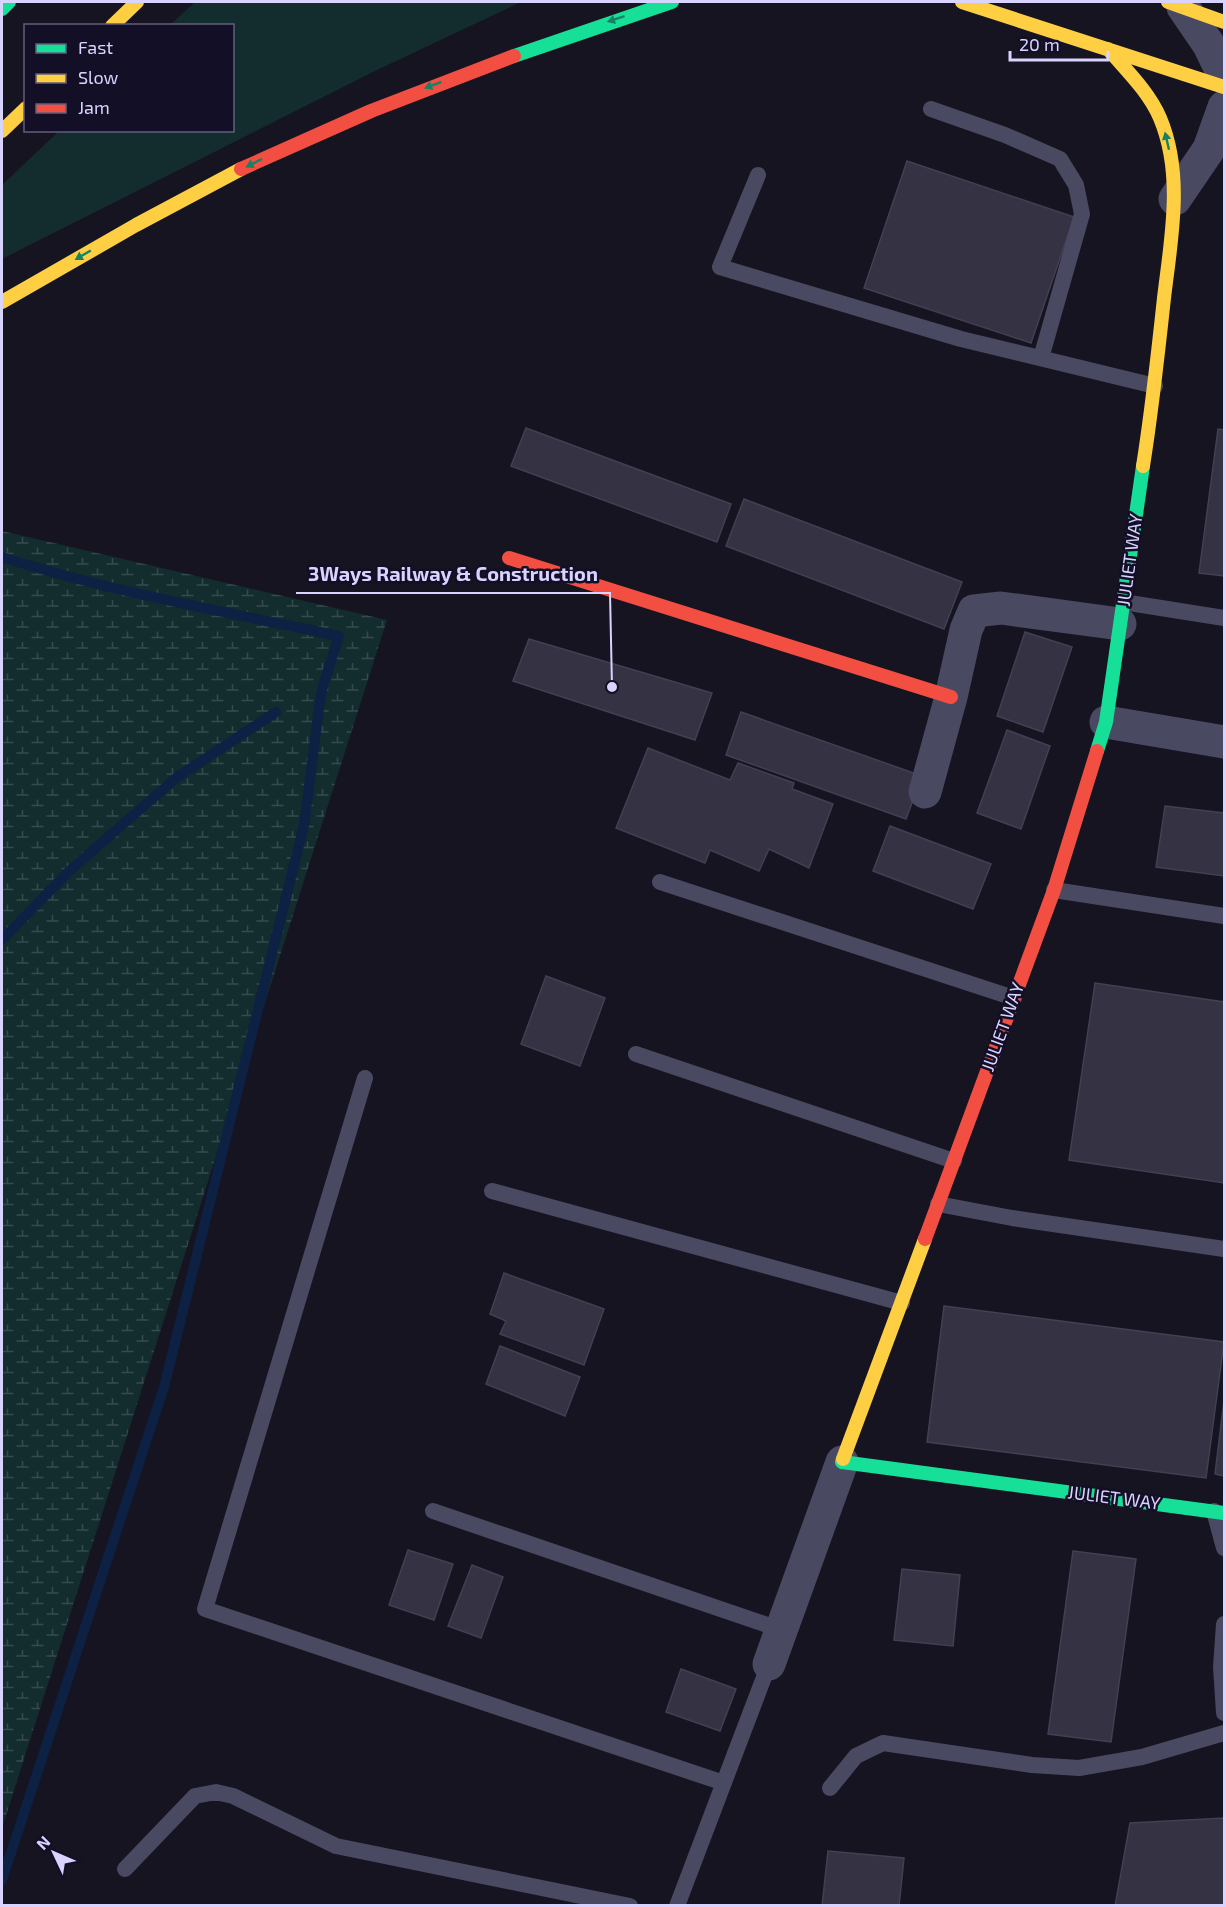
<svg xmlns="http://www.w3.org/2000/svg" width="1226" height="1907" viewBox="0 0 1226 1907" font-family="'Exo 2',sans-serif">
  <defs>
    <pattern id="wetland-marsh" width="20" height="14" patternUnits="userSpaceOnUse" patternTransform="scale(1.5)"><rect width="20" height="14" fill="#132c2d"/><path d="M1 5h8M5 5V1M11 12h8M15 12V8" fill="none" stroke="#354a4c"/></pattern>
  </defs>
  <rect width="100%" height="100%" fill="#161421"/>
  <!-- green -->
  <path fill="#132c2d" d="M195,2h326l-146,69 -373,188v-74l57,-54 173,-1v-104l-62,-1z"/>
  <!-- wetland -->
  <path fill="url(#wetland-marsh)" d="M2,531l385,89 -385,1208z"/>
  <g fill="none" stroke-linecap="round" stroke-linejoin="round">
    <!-- stream -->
    <path stroke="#0d2144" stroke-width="10" d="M2,557c109,35 224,55 337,79l-17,53 -3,19 -15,117 -140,562 -162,493
      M2,940l65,-67 109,-95 100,-66"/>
  </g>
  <!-- building -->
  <path fill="#343243" stroke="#433f54" stroke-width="1.5" d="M907,161l167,56 -43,126 -167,-55z
    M526,428l205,76 -14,38 -206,-76z
    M1218,429l6,1v146l-25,-3z
    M744,499l218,83 -18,47 -218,-83z
    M1025,632l47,15 -29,85 -46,-16z
    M529,639l183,54 -17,47 -182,-59z
    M741,712l181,64 -16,43 -180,-64z
    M1007,730l43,16 -29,83 -44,-16z
    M648,748l82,32 8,-17 56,20 -2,6 41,15 -24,64 -40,-19 -10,22 -49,-21 -5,13 -89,-35z
    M1165,806l59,7v63l-68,-9z
    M890,826l101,38 -18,45 -100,-38z
    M546,976l59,22 -25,68 -59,-22z
    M1095,983l129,19v181l-155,-23z
    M504,1273l100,36 -20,56 -84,-31 6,-13 -16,-7z
    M944,1306l280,36 -18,136 -279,-36z
    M500,1346l80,31 -15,39 -79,-32z
    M1224,1400v76l-9,-2z
    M408,1550l45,14 -19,56 -45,-15z
    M1073,1551l63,8 -25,183 -63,-8z
    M472,1565l31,12 -22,61 -33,-12z
    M902,1569l58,6 -7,71 -59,-6z
    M681,1669l55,20 -16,42 -54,-19z
    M1224,1818v88h-109l15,-83z
    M828,1851l76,7 -5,48h-77z"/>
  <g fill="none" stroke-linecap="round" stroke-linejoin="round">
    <!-- lane -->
    <path stroke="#4a4962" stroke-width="16" d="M931,109l74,26 55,24 16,26 6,29 -41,144
      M758,175l-38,92 241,72 194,47
      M1123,602l101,16
      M660,882l354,116
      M1054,890l170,26
      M636,1054l318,107
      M365,1078l-160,531 519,174
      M492,1191l410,112
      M938,1204l74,14 212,31
      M433,1511l349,119
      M1214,1511l10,37
      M1224,1624l-3,43 3,46
      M830,1788l26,-32 27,-13 149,22 47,3 63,-11 82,-24
      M125,1869l70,-73 21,-4 17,4 103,50 294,60
      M677,1906l92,-242"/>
    <!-- street -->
    <path stroke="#4a4962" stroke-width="33" d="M1183,7l26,38 15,31
      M1175,199l34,-50 15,-42
      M1106,722l118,20
      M925,792l26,-95 15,-67 8,-19 27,-3 119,16
      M769,1664l73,-202"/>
    <!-- fast -->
    <path stroke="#16e098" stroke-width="14" d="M2,9l7,-7
      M514,56l158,-54
      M1097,751l9,-29 37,-256
      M843,1459l-1,3 382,51"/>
    <!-- slow -->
    <path stroke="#ffcf43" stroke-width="14" d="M962,2l262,85
      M1168,2l56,20
      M112,26l25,-24
      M1108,49c18,21 41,43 52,69 24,57 11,121 4,180 -6,56 -12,112 -21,168
      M2,131l24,-23
      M2,302l134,-77 105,-56
      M843,1459l82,-220"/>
    <!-- jam -->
    <path stroke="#f24e42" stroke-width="14" d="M241,169l130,-58 143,-55
      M509,558l442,139
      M925,1239l129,-349 43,-139"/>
  </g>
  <!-- one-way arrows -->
  <defs><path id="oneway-solid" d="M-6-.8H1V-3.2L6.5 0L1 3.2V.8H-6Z" transform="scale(1.5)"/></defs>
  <g fill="#158265">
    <use href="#oneway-solid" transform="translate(616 19) rotate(162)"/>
    <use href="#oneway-solid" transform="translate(433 85) rotate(159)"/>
    <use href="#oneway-solid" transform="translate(1167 141) rotate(-103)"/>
    <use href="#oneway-solid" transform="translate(254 163) rotate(153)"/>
    <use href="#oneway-solid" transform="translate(83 255) rotate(150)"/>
  </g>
  <g text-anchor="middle" stroke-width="5" stroke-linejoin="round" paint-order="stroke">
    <!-- street labels -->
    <g font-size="18" fill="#d9d4ff" stroke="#130f26">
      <text transform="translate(1130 560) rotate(-82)" y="6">JULIET WAY</text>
      <text transform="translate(1003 1027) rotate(-70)" y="6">JULIET WAY</text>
      <text transform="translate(1114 1498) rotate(7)" y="6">JULIET WAY</text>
    </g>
  </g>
  <!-- callouts -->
  <path fill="none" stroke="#d9d4ff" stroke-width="2" d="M612 687L610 593H296"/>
  <circle fill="#d9d4ff" stroke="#130f26" stroke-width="2" cx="612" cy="687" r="6"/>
  <g font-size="20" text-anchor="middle" font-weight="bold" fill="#d9d4ff" stroke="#130f26" stroke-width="5" stroke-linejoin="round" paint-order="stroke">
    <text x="453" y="581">3Ways Railway &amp; Construction</text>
  </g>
  <!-- border -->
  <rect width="1226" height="1907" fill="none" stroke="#d9d4ff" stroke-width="6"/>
  <!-- legend -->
  <rect x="24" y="24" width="210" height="108" fill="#130f26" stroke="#625e7d" stroke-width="1.5"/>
  <rect x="36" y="44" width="30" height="9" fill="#16e098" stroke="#625e7d" stroke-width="1.5"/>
  <text x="78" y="54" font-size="18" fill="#d9d4ff">Fast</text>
  <rect x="36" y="74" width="30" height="9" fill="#ffcf43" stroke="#625e7d" stroke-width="1.5"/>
  <text x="78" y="84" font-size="18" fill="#d9d4ff">Slow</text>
  <rect x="36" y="104" width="30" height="9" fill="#f24e42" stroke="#625e7d" stroke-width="1.5"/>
  <text x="78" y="114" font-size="18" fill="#d9d4ff">Jam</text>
  <!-- north arrow -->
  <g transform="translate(54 1853) rotate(314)" stroke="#130f26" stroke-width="4.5" paint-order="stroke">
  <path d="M0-4.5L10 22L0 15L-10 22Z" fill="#d9d4ff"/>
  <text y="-9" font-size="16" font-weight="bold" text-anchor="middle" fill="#d9d4ff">N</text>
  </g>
  <!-- scale -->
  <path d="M1010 51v9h98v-9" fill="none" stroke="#d9d4ff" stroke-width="3"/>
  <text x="1019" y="51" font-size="18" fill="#d9d4ff" stroke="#130f26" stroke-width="4.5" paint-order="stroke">20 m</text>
</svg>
